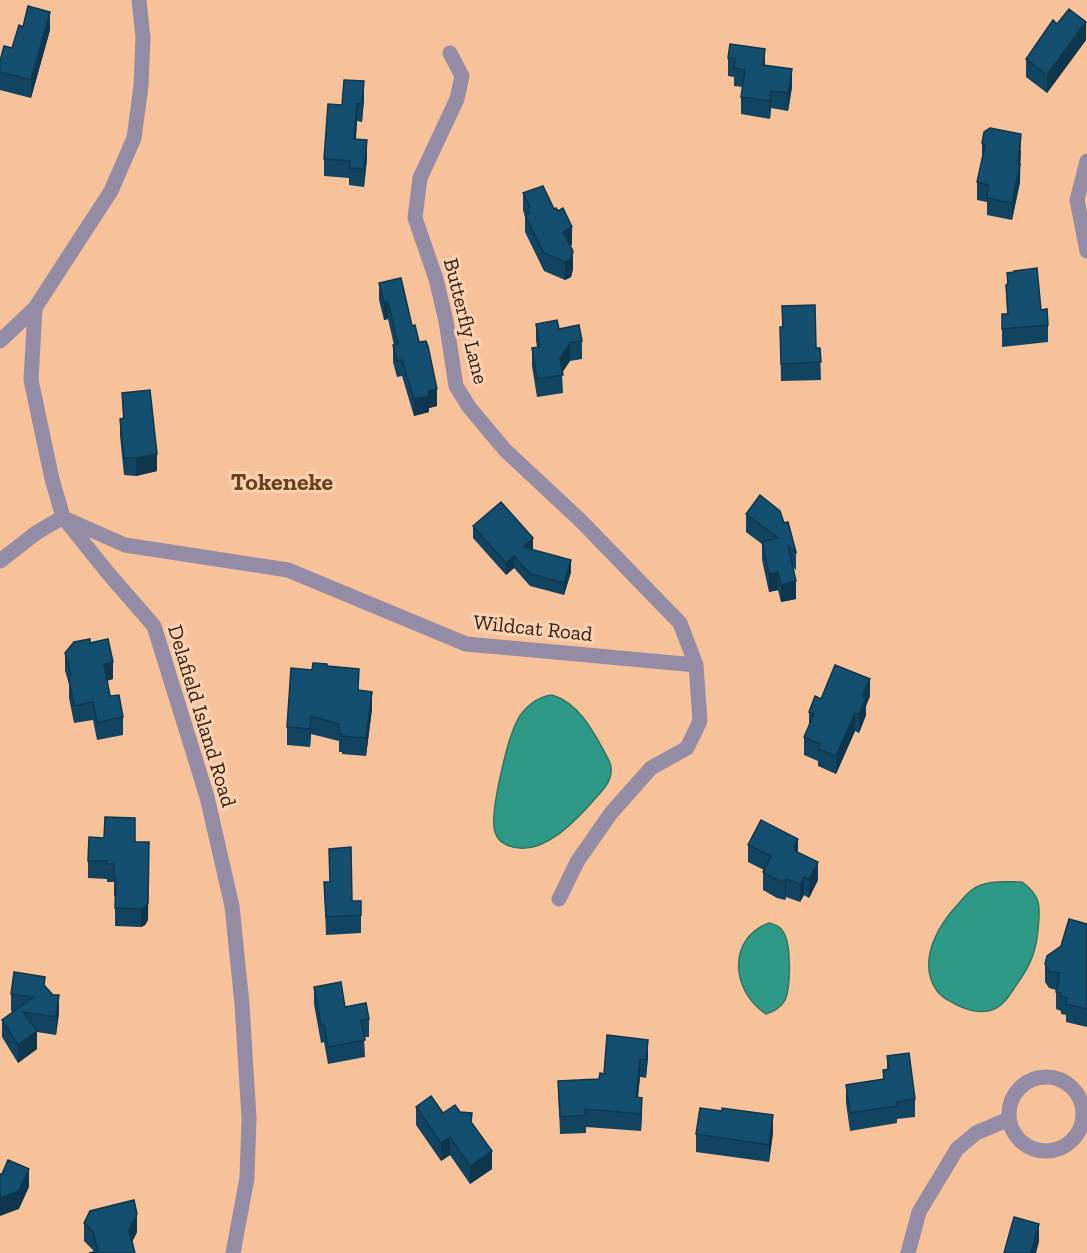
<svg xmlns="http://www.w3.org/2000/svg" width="1087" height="1253" viewBox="0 0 1087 1253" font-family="'Zilla Slab',serif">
  <rect width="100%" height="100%" fill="#f7c29a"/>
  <!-- water -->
  <path fill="#2f9987" stroke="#307463" stroke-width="1.5" d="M552,695c26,8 40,34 52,56 2,5 7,11 7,17 1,10 -4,17 -10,24 -20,23 -58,69 -94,53 -5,-2 -10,-7 -12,-13 -6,-18 13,-94 22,-111 7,-14 20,-24 35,-26z
    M1022,882c20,14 18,26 16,48 -2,22 -8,36 -21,54 -7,10 -13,22 -25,26 -13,4 -24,0 -35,-5 -9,-5 -17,-8 -22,-17 -17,-30 4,-64 25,-86 6,-7 12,-14 21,-17 13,-5 28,-3 41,-3z
    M769,923c7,2 11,3 15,10 7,13 7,54 1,67 -4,8 -11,11 -19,14 -34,-22 -40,-75 3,-91z"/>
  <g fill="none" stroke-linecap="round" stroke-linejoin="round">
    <!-- street -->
    <path stroke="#938ca4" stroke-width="15" d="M139,0l4,37 -2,49 -7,52 -23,53 -76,117 -4,72 21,99 11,38 45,56 46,53 53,171 25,109 10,98 7,114 -2,60 -14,75
      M450,53l12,23 -5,23 -37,79 -5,40 21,61 10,42 10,65 13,21 36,43 75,70 100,103 16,42
      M1087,161l-10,39 10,51
      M0,341l35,-33
      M66,519l59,26 163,25 178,74 230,21 4,56 -13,27 -36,20 -40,45 -34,49 -18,37
      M0,561l36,-28 27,-16
      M1009 1114a37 37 0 1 1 74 0a37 37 0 1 1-74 0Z
      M908,1253l11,-41 38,-63 19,-16 33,-14"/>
  </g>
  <!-- wall -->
  <path fill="#114460" d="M1057,24l29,16 -39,53 -21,-16v-18z
    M23,27l27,3 -19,68 -31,-8v-29l12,-13z
    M728,58l37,8 27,21 -4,24 -17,-3 -1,11 -29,-5v-17l2,-10 -9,-1v-9l-6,-1z
    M364,99l-2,23 -5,-1 -1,19 11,18 -3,29 -15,-2v-7l-25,-2v-17l18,-54z
    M982,143l39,8 -1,14v17l-8,38 -25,-5v-13l-10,-2v-18l5,-25z
    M523,193l49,52h-2l3,24 -2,8 -6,3 -21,-9 -19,-39v-17l-2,-4z
    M1007,273l34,37 7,15v17l-46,5v-33h5l-1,-29h1z
    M379,283l33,43 7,16 18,64 -8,2v4l-15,4 -12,-40 -5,1 -4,-15v-17h1l-6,-26 -4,1 -5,-20z
    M782,306l34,42h4l1,32 -40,1 -1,-54h2z
    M536,324l23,5 23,12v18l-12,2 -8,11 1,21 -26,4 -5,-31v-18l5,-1 -1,-6z
    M122,393l35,78 -21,5 -12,-1 -4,-39v-17l3,-1z
    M746,514l38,9 12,29v18l-3,-3 3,32 -15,3 -3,-12 -9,2 -7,-32v-16l-16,-12z
    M473,526l60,24 38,22 -7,23 -34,-9 -16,-18 -8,7 -33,-37z
    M90,643l23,36 -6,2 3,15 13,21v18l-26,5 -4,-20 -19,3 -5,-25v-14l-4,-13v-18z
    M327,666l32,25 13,18 -6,47 -24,-2v-2h-3v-11l-28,-7 -1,13 -23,-2v-18l25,-57z
    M870,696l-4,10v9l-7,18 -4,-2 -19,43 -18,-8v-5l-14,-6v-18l5,-10v-15l12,-13z
    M135,842l13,78 -3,5 -4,2 -26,-1v-30h-1v-14h-7v-3l-19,-1v-17z
    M748,845l50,8 20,27 -9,18 -5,-3 -4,7 -14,-5 -1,3 -8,-2 -14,-8v-18l1,-2 -16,-8z
    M329,849l23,52 9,14v18l-35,2 -2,-53h6z
    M1087,924v103l-21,-5v-7l-5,-1v-3l-5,-2v-19l-7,-2 -4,-6v-18l16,-18z
    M45,986l14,27 -3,22 -19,-3v17l-19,14 -16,-26v-17l11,-8 -2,-1v-17z
    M314,987l31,20 24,12v18h-5l1,20 -37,7 -4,-22 -3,1 -7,-39z
    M607,1035l41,22 -2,21 -6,-1 -2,20 4,18 -1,16 -55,-4v6l-26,1 -2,-53 41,-2 5,-5z
    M887,1056l28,43v18l-18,2v4l-47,8 -4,-28v-18l37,-6v-9l4,-1z
    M416,1107l27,6 17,-1 12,11 20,46 -22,15 -20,-29 -9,6 -25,-36z
    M773,1133l-4,29 -73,-10v-18z
    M84,1223l53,9 -5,10 -38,10 -1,-2 -9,-9z"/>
  <!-- shaded-wall -->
  <path fill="#0e374e" d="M50,12v18l-19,68v-18z
    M1086,22v18l-39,53v-18z
    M765,49v17l-2,-1z
    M792,69v18l-4,24v-18z
    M364,81v18l-2,23v-18z
    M771,91v17l-1,11v-18z
    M357,104v17l-3,36v-18z
    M1021,134l-1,48 -8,38v-17z
    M367,140v18l-3,29v-18z
    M572,227v18l-9,4v-17z
    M573,251v18l-2,8 -6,3v-18z
    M388,302v17l-4,1v-17z
    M570,343v18l-10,15v-18z
    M437,389v17l-8,2v4l-15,4v-17l14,-8z
    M157,454v17l-21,5v-18z
    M533,538v12l-10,-3z
    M514,556v12l-8,7v-12z
    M571,560v12l-7,23v-12z
    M778,572v18l-9,2v-18z
    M796,581v18l-15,3v-17z
    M113,662v17l-9,2v-17z
    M870,679v17l-4,10v9l-7,18v-18l3,-19z
    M372,692v17l-6,47v-18z
    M855,713v18l-19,43v-18z
    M311,716v18l-1,13v-18z
    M798,839v18l-4,-9z
    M149,842l-1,78 -3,5 -4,2v-18z
    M818,862v18l-9,18v-18z
    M804,877v18l-4,7v-18z
    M786,879v18l-1,3v-18z
    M59,995v18l-3,22v-18z
    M37,1031v18l-19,14v-18z
    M648,1040v17l-2,21v-18z
    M640,1059v18l-4,38v-18z
    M642,1098v17l-1,16v-17z
    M773,1115v18l-4,29v-17z
    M450,1137v18l-9,6v-18z
    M492,1151v18l-22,15v-18z
    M29,1169v18l-10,22 -19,7v-18z
    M137,1214v18l-8,16v-18z
    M1039,1224v18l-3,11h-5z"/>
  <!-- building -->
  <path fill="#144f70" stroke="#0e374e" stroke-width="1.5" d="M28,6l22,6 -19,68 -31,-8v-11l4,-15 8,2 7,-23 4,2z
    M1069,9l17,13 -39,53 -21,-16 27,-39 4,4z
    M730,44l35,5 -2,16 29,4 -4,24 -17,-2 -1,10 -29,-4 4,-27 -11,-2 1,-9 -7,-1z
    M344,80l20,1 -2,23h-5l-3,35 13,1 -3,29 -15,-1 1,-7 -26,-2 4,-55 14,1z
    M990,128l31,6 -3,30h2l-8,39 -25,-5 1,-13 -11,-3 8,-36 -3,-3 2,-11z
    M543,186l11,23 2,-1 2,3 5,-3 9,19 -9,5 10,19 -2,8 -6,3 -21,-9 -19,-38 4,-2 -2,-4 3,-2 -7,-14z
    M1037,268l4,42 6,-1 1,16 -46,4v-15h6l-2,-29 2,-1 -1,-11 7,-1v-1z
    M401,278l11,48 3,-1 4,17 7,-1 2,5 9,43 -9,2 1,5 -15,3 -12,-39 -5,1 -4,-16 5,-1 -10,-42 -4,1 -5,-20z
    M815,305l1,43h4l1,14 -40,2 -1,-37h3l-1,-21z
    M557,320l2,9 20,-4 3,16 -12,2 -10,15 3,17 -26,4 -5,-31 8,-1 -4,-23z
    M150,390l7,64 -21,4h-12l-4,-39 4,-1 -2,-25z
    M760,495l20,16 4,12 4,-1 8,30 -8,-6 8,35 -15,4 -3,-13 -9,2 -7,-32 16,-4 -32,-24z
    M501,502l32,36 -10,9 48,13 -7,23 -34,-9 -16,-18 -8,7 -33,-37z
    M90,639v4l18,-4 5,23 -9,2 6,32 9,-1 4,22 -26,6 -4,-21 -19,4 -5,-26 2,-5 -6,-22 9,-11z
    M313,663l14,1v2l32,3 -1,21 14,2 -6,46 -24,-2v-2h-3v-10l-28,-8 -1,13 -23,-2 4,-59 21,2z
    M835,665l35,14 -8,17 4,1 -7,18 -4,-2 -19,43 -18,-7 2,-5 -16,-7 10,-23 -5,-2 6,-16 6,3z
    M105,817l30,1v24h14l-1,61 -3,4 -4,2 -26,-1 1,-30h-2v-14h-7v-3h-19l1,-24 15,1z
    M761,820l37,19 -4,9 2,1 -1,2 23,11 -9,18 -5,-3 -4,7 -14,-5 -1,3 -8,-2 -14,-8 8,-16 -23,-11z
    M351,847l1,54h9v14l-35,2 -2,-35h6l-1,-33z
    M1069,919l18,5v85l-21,-5 1,-6 -6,-2v-3l-5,-1 4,-19 -11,-2 -4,-7 2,-8 14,-10z
    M14,972l31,5 -1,8 9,10h6l-3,22 -33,-5 14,19 -19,14 -16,-25 31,-23 -22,-3z
    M341,982l4,25 21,-4 3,16 -8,1 4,20 -37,7 -4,-22h-3l-7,-38z
    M607,1035l41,5 -2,20 -6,-1 -4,38 6,1 -1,16 -56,-5 1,6 -26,2 -2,-36 41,-2 1,-6 4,1z
    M909,1053l6,46 -18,3v4l-47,7 -4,-28 38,-6 -1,-9 6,-1 -2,-13z
    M431,1096l12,17 12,-8 5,7 12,1 -1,9 21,29 -22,15 -20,-29 -9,6 -25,-36z
    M700,1108l22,3v-3l51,7 -4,30 -73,-11z
    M8,1160l21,9 -10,22 -19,7v-24h2z
    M134,1200l3,14 -8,16 6,23h-46l9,-2 -5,-19 -9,-9 6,-12z
    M1014,1217l25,7 -8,28 3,1h-30z"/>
  <g text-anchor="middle" stroke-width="6" stroke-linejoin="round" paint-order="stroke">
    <!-- street labels -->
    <g font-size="21" fill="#311e0e" stroke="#fcd2b2">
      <text transform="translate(466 321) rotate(76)" y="7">Butterfly Lane</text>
      <text transform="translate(533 628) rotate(6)" y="7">Wildcat Road</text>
      <text transform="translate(202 716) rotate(73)" y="7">Delafield Island Road</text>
    </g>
    <!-- quarter labels -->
    <g font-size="24" font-weight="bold" fill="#6d411b" stroke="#fcd2b2">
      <text x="282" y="490">Tokeneke</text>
    </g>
  </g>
</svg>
